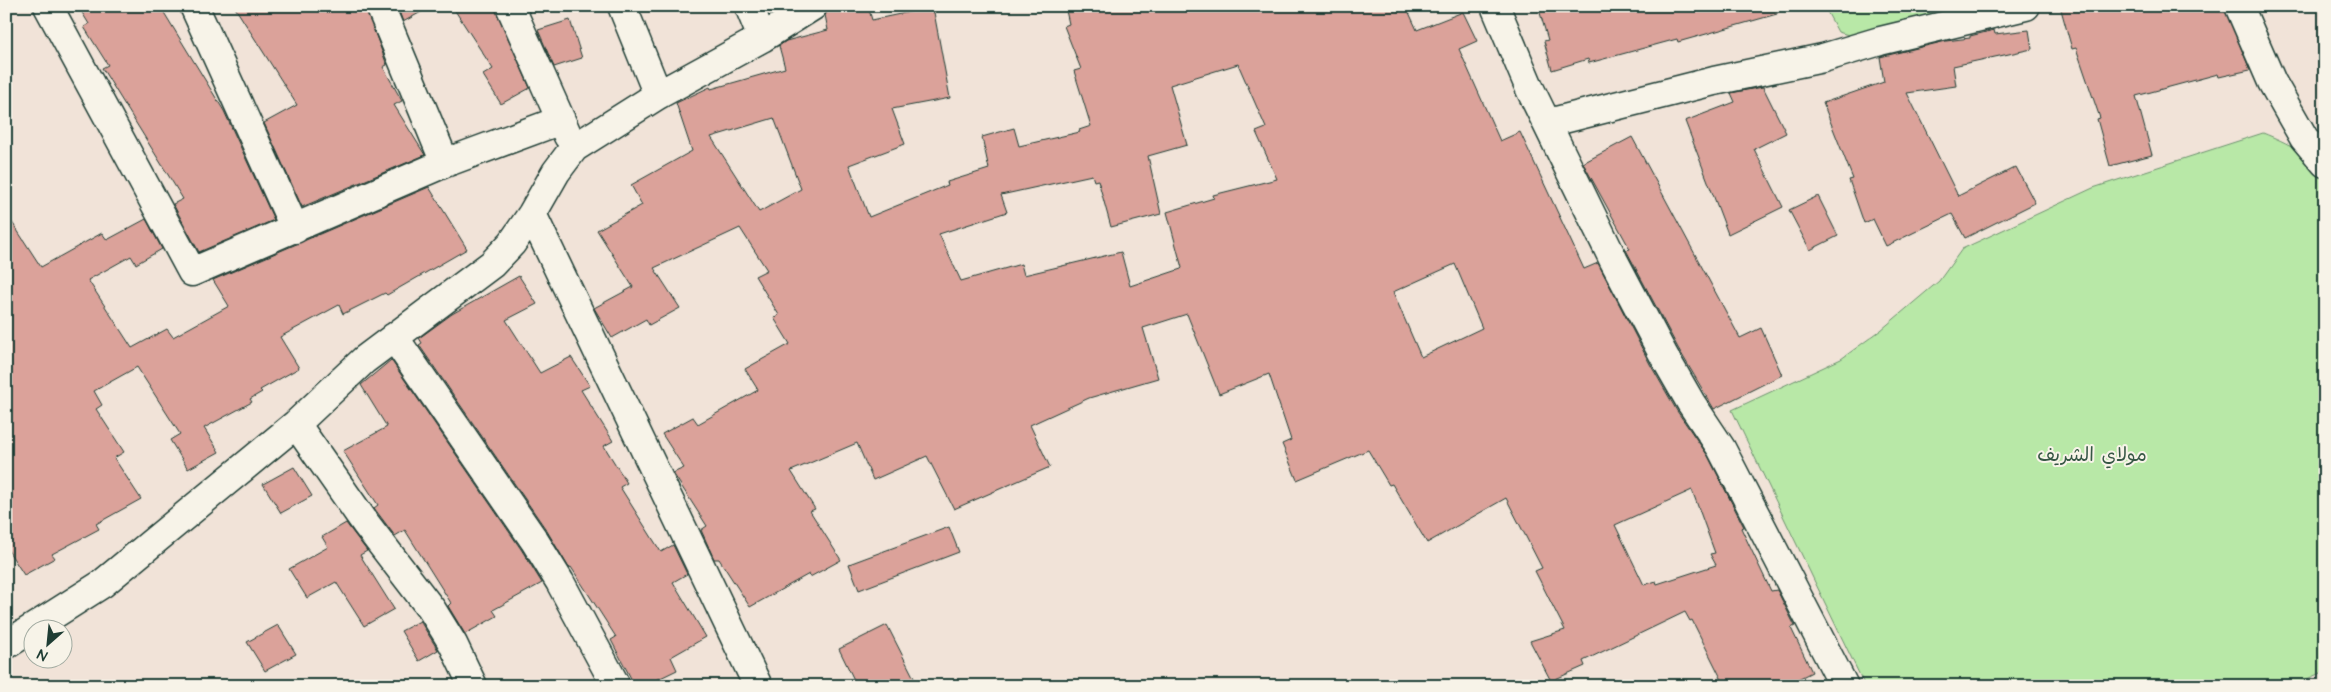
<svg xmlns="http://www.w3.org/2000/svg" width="2331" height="692" viewBox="0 0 2331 692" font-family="'Architects Daughter','Playpen Sans Arabic',sans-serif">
  <rect width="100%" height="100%" fill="#f1e3d8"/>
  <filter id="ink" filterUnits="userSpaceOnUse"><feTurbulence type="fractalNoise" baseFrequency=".02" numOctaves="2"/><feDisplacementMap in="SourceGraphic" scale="10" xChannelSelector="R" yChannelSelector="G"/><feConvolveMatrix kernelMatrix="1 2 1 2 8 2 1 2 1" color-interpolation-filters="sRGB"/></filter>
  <g filter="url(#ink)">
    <!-- green -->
    <path fill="#b8e8a7" stroke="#6c926e" d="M1824,6h165l-133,31 -18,-5z
      M2263,133c25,10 45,20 62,42v496l-34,15h-426l-133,-276 109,-51 40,-29 58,-49 23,-32 131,-61z"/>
    <!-- building -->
    <path fill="#dba29a" stroke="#1f3d34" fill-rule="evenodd" d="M78,6h82l64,105 50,109 -75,32 -26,-48 10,-5 -81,-131 6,-3 -24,-38 5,-3z
      M234,6h131l22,59 -4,2 19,34 -8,4 31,50 -123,52 -38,-84 33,-18z
      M397,6h35l-29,16z
      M452,6h42l36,82 -29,16 -18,-29 10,-6z
      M842,6h26l4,14 61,-13 17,91 -58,11 13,35 -56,21 20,52 79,-32 -1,-3 42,-13 -7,-32 32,-9 5,18 61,-14 -1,-2 12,-4 -17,-55 7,-2 -17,-43 5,-2 -4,-18h341l11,24 46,-18 14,29 -18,8 41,92 20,-9 64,137 14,-6 52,101 27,47 31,45 36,71 -3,1 30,63 6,-1 18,36 -4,2 21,44 -28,14h-59l-33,-66 -2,1 -5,-9 -102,49 2,5 -34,15 -21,-40 35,-11 -30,-59 7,-3 -36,-70 -79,45 -35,-59 -3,1 -21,-35 -71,30 -15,-36 9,-4 -22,-66 -50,20 -32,-80 -44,14 15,50 -69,20 -59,27 20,42 -96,42 -27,-53 -54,24 -16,-37 -66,28 24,38 -5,2 31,49 -31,17 -1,-3 -59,33 -31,-48h-5l-13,-29 6,-4 -34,-53 11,-5 -22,-34 31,-17 5,7 60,-34 -13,-21 45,-25 -16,-26 5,-3 -24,-39 12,-6 -27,-42 -86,40 26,40 -31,17 -3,-6 -34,19 -18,-30 39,-21 -36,-57 45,-25 -11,-20 61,-34 -16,-48 34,-16 1,2 74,-21 -6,-22 7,-5 42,-11 -3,-15 3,-6zM1238,64l28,64 -10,4 21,47 -64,16 1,3 -47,14 15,56 -1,1 -51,17 -9,-34 -97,23 -3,-11 -60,17 -22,-47 68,-22 -6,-17 91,-20 2,6 4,-1 13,47 50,-13 -13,-58 39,-11 -17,-60zM774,118l27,71 -42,23 -48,-75zM1455,264l27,64 -61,29 -28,-65zM1692,490l23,63 -5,1 6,11 -59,19 -1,-3 -12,4 -29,-60z
      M1538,6h238l1,8 -99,28 -1,-3 -88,24 -1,-4 -36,11 -8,-29 4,-1z
      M2060,6h164l26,64 -31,7 -1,-3 -82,22 16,59 -42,11 -13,-47 3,-1 -24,-70 -4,1z
      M570,20l12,38 -28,9 -16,-37z
      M1994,30l1,4 34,-4 3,19 -79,17 3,20 -49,7 51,103 58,-29 19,36 -70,35 -13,-24 -66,32 -13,-27 -9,4 -15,-43 4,-1 -30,-76 61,-21 -4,-25 66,-16 24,-3v-2z
      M1763,87l23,46 -32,16 29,58 -55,27 -43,-113 50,-19 -4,-9z
      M1632,137l108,201 21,-10 21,47 -68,34 -36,-61 -52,-98 4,-1 -47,-86z
      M429,187l38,62 -80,46 -2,-2 -42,21 -4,-9 -59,32 19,31 -39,22 2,2 -12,7 2,3 -48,26 15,24 -31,17 -18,-29 10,-6 -43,-67 -43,24 8,14 -6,4 28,43 -10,6 27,41 -45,25 3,5 -47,25 3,4 -31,17 -18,-28v-334l35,54 61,-34 5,7 39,-21 16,30 -26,15 -5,-8 -43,24 44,68 35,-19 6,8 56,-31 -16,-26z
      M1818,196l20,40 -28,14 -21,-40z
      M519,276l18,28 -31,16 34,53 31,-16 19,29 -9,4 32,51 -9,5 23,37 -7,4 41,65 12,-7 14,29 -14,8 33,55 -35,20 6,13 -33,16h-9l-24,-46 5,-3 -45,-70 -2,1 -22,-37 -128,-186 3,-2 -3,-5 33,-24z
      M391,360l130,189 21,34 -49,27 4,6 -32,18 -17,-28 3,-3 -46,-73 -10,6 -21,-28 4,-3 -35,-54 44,-24 -26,-42z
      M294,467l18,29 -31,17 -18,-29z
      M346,523l21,28 -7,4 34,54 -30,17 -28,-44 -29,16 -18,-29 39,-22 -6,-10z
      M949,527l10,25 -100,38 -10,-26z
      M420,621l18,29 -19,11 -18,-30z
      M278,625l18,29 -31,17 -18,-29z
      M887,625l31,61h-61l-18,-37z"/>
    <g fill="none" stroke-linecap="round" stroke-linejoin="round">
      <defs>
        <path id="street" d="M48,6l144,266 253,-109 116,-43
          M194,6l101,223
          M380,6l65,157
          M510,6l58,130
          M622,6l36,89
          M749,6l13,32
          M1495,6l35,83 84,172 50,95 27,47 30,45 123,238
          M2239,6l33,76 32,56 21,25
          M1548,123l166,-42 109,-23 57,-17 146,-35
          M532,214l226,472
          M394,337l140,203 26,42 56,104
          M296,424l70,100 66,86 21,34 20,42
          M6,645l96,-61 194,-160 68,-64 128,-96 20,-21 20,-29 24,-42 18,-24 84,-53 104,-57 51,-32"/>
      </defs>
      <!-- street casing -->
      <use href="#street" stroke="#1f3d34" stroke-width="31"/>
      <!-- street -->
      <use href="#street" stroke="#f7f3e8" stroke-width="28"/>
    </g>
  </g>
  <g text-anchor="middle" stroke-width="4" stroke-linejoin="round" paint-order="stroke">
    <!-- park labels -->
    <g font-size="19" fill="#365745" stroke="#f7f3e8">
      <text x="2092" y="461">مولاي الشريف</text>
    </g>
  </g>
  <!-- margin -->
  <rect width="2331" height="692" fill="none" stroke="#f7f3e8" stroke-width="25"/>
  <rect x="12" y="12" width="2306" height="667" fill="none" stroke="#1f3d34" stroke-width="2" filter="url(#ink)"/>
  <!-- north arrow -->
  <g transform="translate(48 644) rotate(207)"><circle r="24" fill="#f7f3e8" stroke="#a1aaa0"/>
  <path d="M0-4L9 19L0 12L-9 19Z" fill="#1f3d34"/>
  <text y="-8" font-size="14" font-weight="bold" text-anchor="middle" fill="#1f3d34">N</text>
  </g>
</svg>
